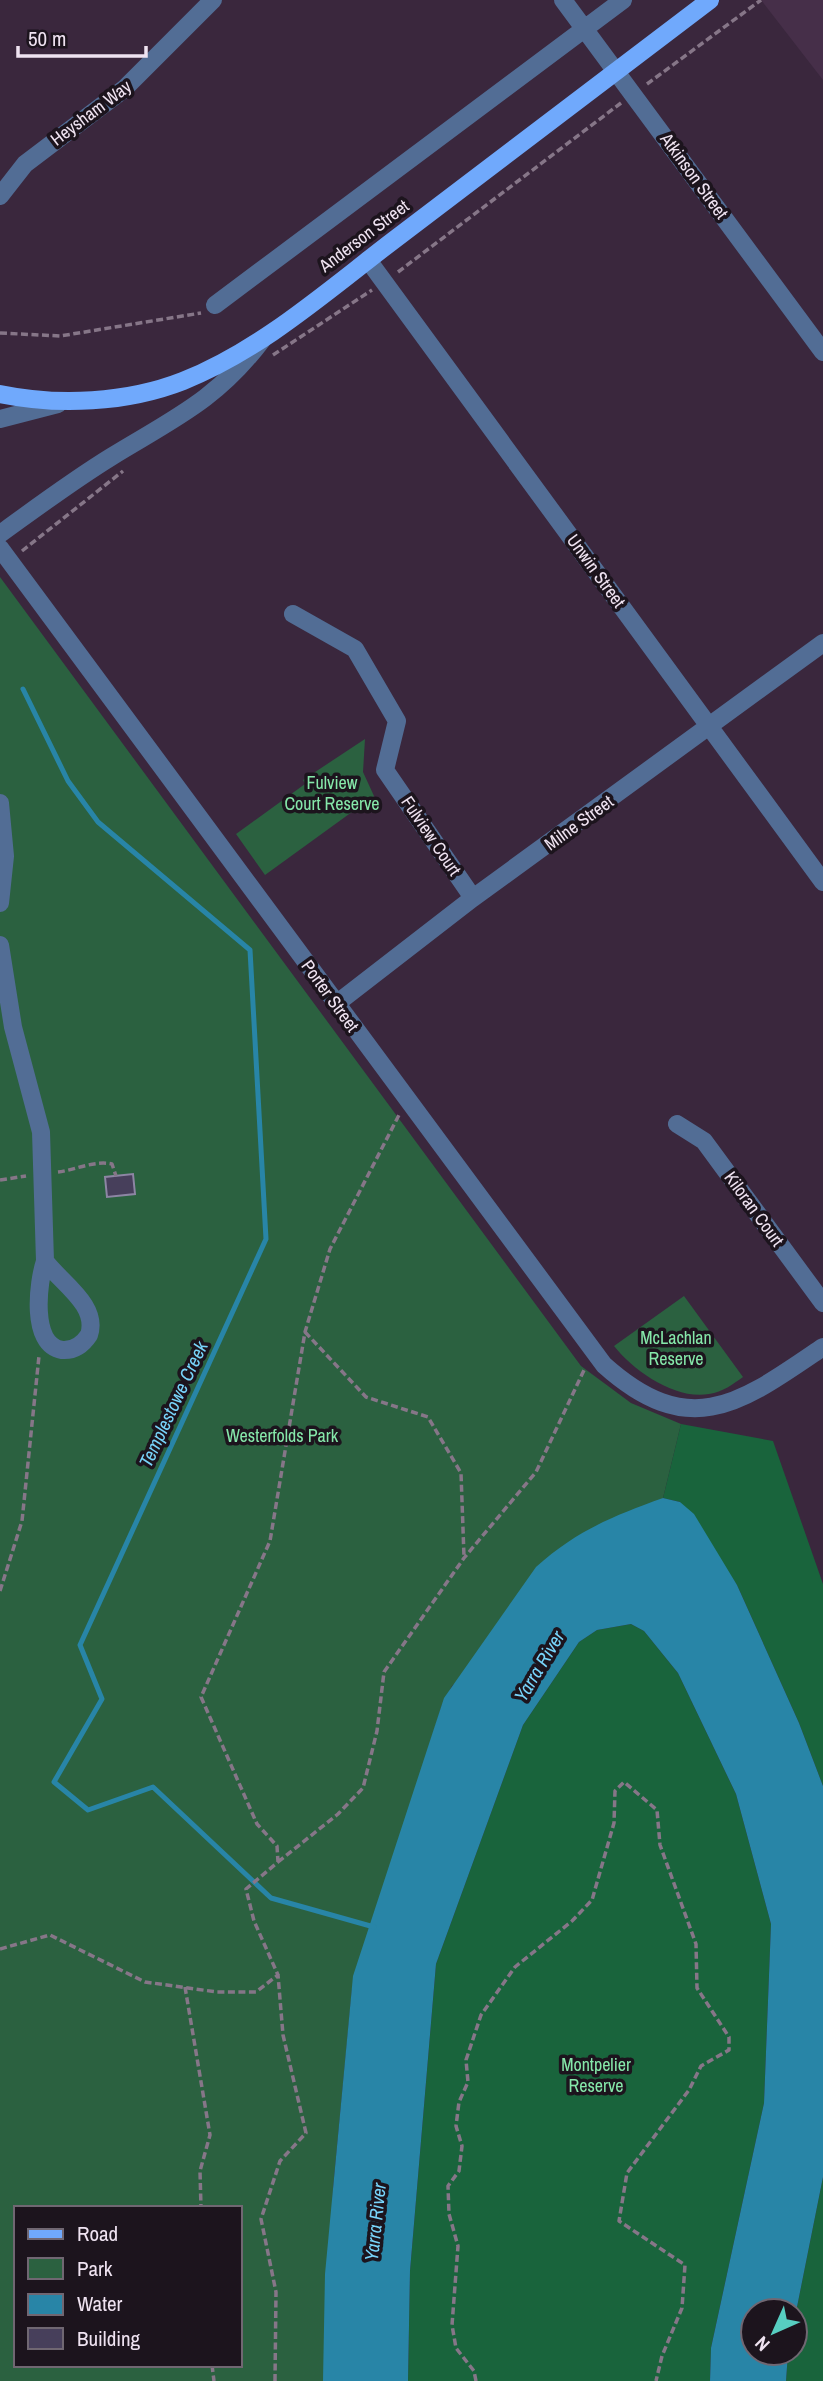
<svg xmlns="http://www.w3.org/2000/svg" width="823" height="2381" viewBox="0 0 823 2381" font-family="'Archivo Narrow',sans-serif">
  <rect width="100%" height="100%" fill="#3a273d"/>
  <!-- built -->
  <path fill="#462f49" d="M761,0h62v80z"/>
  <!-- green -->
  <path fill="#2b6140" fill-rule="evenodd" d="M0,577l581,789 50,37 50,21 -18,74 -211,188 -10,19 -90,284 -19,200 -7,192h-326zM16,2208h224v157h-224z
    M365,739l-2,33 11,24 -109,79 -29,-41 69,-50 -2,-4z
    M684,1296l59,81c-10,7 -20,15 -34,17 -34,6 -75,-23 -95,-48z"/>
  <!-- forest -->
  <path fill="#19643c" d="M681,1424l92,17 50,143v202l-24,-63 -62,-138 -57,-83 -17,-4z
    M631,1624l13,7 34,42 58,121 35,130 -7,179 -53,245 -1,33h-302l2,-110 26,-307 87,-239 56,-83 18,-12z
    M823,2177v204h-37l2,-28h7v-36z"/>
  <!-- water -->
  <path fill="#2885a7" d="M663,1498l17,4 14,12 43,71 62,138 24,63v391l-28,140v-6h-42v42h35l-2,28h-76l1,-33 53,-245 7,-179 -35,-130 -58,-121 -34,-42 -13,-7 -34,6 -18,12 -56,83 -87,239 -26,307 -2,110h-85l2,-107 28,-298 91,-278 92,-131c40,-36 77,-51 127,-69z"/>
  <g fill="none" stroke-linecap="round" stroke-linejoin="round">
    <!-- stream -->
    <path stroke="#2885a7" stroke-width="5" d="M23,689l45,92 30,41 152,128 16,289 -186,406 22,54 -48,83 34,28 65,-23 118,111 103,29"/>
  </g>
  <!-- building -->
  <path fill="#473f5b" stroke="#8d86a4" stroke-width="2" d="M133,1174l2,20 -28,3 -2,-20z"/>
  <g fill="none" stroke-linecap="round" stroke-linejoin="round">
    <!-- path -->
    <path stroke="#867688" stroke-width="3.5" stroke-dasharray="7 3.5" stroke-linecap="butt" d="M647,84l114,-84
      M398,272l223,-169
      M0,333l60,3 141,-23
      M273,355l99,-65
      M22,551l101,-80
      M58,1172c17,-2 37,-12 54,-8l4,12
      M0,1180l26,-4
      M305,1332l61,65 62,20 33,56 3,84
      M0,1591l22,-70 17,-165
      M278,1862l60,-48 25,-26 14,-57 7,-59 80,-114 72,-86 49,-104
      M0,1949l50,-14 95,47 72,10h39l22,-17 -24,-54 -8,-32 32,-27 -1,-16 -20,-22 -56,-127 69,-156 35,-209 25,-83 69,-134
      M185,1987l25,148 -10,36 1,37
      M212,2365l2,16
      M275,2381l1,-89 -15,-73 19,-58 26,-28 -23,-98 -5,-60
      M476,2381l-2,-10 -18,-23 -4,-23 6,-79 -9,-32 -1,-28 11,-15 3,-25 -6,-20 3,-24 9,-20 -2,-22 15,-45 34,-48 57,-46 20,-21 22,-77 1,-32 9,-9 33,28 3,35 36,99 1,44 32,49v13l-28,16 -12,24 -62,83 -8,48 66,44 -3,43 -20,48 -6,25"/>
    <!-- minor -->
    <path stroke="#526d95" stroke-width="18" d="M563,0l260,352
      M0,196l25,-32 99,-75 89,-89
      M368,260l455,622
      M215,305l408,-305
      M0,419l58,-15
      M0,534c36,-26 72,-53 111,-77 62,-38 106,-57 151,-117
      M0,548l604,817c87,78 138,37 219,-18
      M293,614l62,35 42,72 -12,49 88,128
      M0,803l5,53 -5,47
      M0,945l13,82 28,105 4,129c-7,21 -15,84 17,89 12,1 21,-6 27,-15 10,-30 -29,-53 -44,-74
      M336,1004l137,-106 350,-255
      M677,1124l27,17 119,162"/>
    <!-- major -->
    <path stroke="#70a9fc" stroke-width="18" d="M0,394c58,12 127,9 183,-13 78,-31 144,-90 211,-141 105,-80 211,-159 316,-240"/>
  </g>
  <g text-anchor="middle" stroke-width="7" stroke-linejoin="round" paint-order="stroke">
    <!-- street labels -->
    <g font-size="18" fill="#efe3f1" stroke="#1c141d">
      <text transform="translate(91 113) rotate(-37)" y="6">Heysham Way</text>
      <text transform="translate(694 176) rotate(54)" y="6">Atkinson Street</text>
      <text transform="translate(364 236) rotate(-37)" y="6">Anderson Street</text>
      <text transform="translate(596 571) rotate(54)" y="6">Unwin Street</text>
      <text transform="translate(579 823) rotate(-36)" y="6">Milne Street</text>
      <text transform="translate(431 836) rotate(56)" y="6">Fulview Court</text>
      <text transform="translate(330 996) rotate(54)" y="6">Porter Street</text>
      <text transform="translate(754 1209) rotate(54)" y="6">Kiloran Court</text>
    </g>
    <!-- park labels -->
    <g font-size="18" fill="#86e8aa" stroke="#1c141d">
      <text x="332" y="789">Fulview<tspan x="332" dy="21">Court Reserve</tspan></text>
      <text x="676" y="1344">McLachlan<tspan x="676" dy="21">Reserve</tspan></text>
      <text x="282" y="1442">Westerfolds Park</text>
      <text x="596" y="2071">Montpelier<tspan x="596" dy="21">Reserve</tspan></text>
    </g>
    <!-- water labels -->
    <g font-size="19" font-style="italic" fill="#78d4fa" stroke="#1c141d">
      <text transform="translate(173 1404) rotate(-65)" y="7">Templestowe Creek</text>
      <text transform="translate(539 1666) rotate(-59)" y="7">Yarra River</text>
      <text transform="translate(375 2222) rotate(-84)" y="7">Yarra River</text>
    </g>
  </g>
  <!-- legend -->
  <rect x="14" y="2206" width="228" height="161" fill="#1c141d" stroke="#706772" stroke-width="2"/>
  <rect x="28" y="2229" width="35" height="10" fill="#70a9fc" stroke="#706772" stroke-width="2"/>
  <text x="77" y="2241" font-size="21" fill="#efe3f1">Road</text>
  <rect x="28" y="2258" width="35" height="21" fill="#2b6140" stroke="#706772" stroke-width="2"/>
  <text x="77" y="2276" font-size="21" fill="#efe3f1">Park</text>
  <rect x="28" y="2294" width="35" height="21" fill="#2885a7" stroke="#706772" stroke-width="2"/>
  <text x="77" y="2311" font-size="21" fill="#efe3f1">Water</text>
  <rect x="28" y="2328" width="35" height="21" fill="#473f5b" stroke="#706772" stroke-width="2"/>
  <text x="77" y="2346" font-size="21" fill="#efe3f1">Building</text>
  <!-- north arrow -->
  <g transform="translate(774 2332) rotate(225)"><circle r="33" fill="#1c141d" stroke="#706772" stroke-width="2"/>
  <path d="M0-5L12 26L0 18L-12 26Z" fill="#57cec1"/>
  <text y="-10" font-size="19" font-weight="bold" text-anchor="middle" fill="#efe3f1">N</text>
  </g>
  <!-- scale -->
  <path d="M18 46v10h128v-10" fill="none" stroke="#efe3f1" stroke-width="3.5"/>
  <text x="28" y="46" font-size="21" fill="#efe3f1" stroke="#1c141d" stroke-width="5" paint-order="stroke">50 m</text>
</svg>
